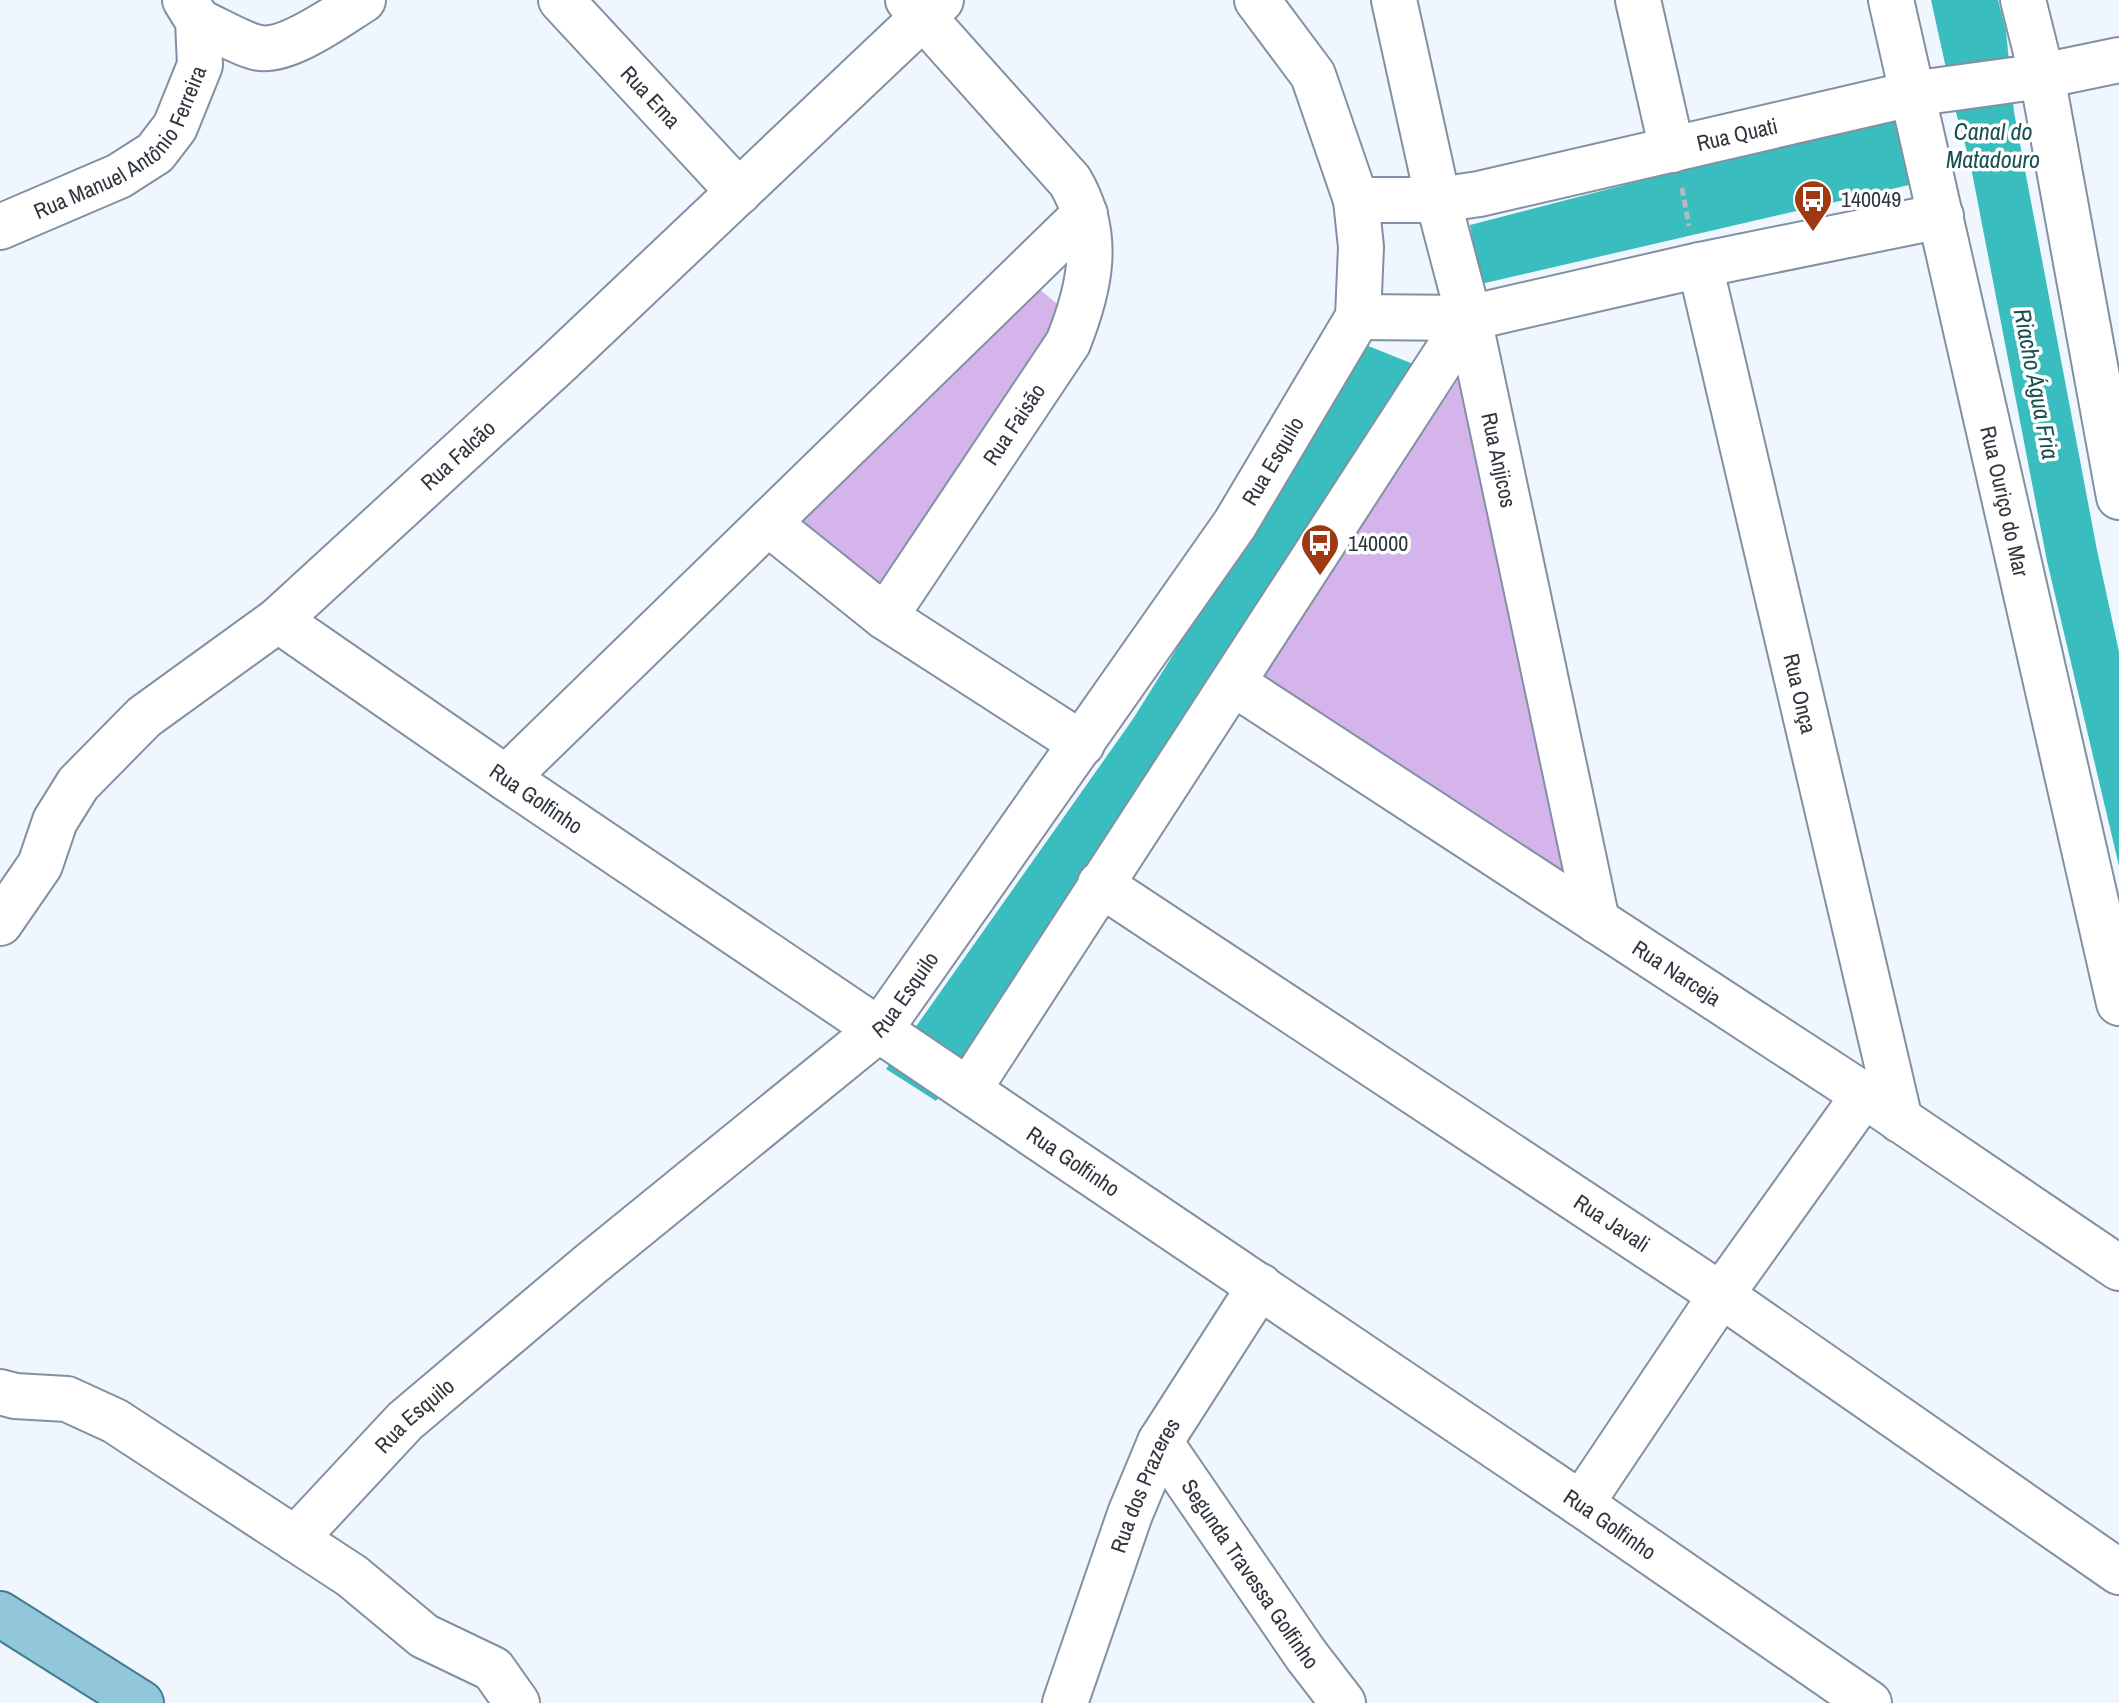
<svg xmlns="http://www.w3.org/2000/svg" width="2119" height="1703" viewBox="0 0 2119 1703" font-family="'Archivo Narrow',sans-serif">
  <rect width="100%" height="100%" fill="#f0f6fe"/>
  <!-- green -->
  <path fill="#d5b4eb" d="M1039,289l27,22 -181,277 -98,-65z
    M1469,363l114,528 -329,-207z"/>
  <!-- water -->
  <path fill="#39bdbe" d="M1931,0h67l8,31 8,81 83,438 22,102v214l-72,-305 -77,-399 -15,-53z
    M1909,118l13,64 -441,102 -11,-59 220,-57z
    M1366,345l57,23 -381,581 -106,152 -50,-32 247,-350z"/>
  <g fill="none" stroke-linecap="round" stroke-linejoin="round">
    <defs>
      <g id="street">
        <path id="s1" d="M561,0l178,192"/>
        <path id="s2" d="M1394,0l44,200 31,118 128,603"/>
        <path d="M1638,0l34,150"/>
        <path id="s3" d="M1891,0l228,1003"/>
        <path d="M2023,0l19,76 77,421"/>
        <path d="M198,21c18,8 39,21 57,26 29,9 84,-32 108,-47"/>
        <path id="s4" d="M0,227l119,-51 36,-23 20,-26 25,-62 -2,-44 -13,-21"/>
        <path id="s5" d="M1700,265l200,855"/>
        <path d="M1358,317l111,1 231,-53 241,-49"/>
        <path d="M768,523l117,94 197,127"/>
        <path id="s6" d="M885,617l183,-274c22,-55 34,-108 2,-162l-162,-181"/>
        <path id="s7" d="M278,620l228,158 1075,726 288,199"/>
        <path id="s8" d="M1233,683l631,412 255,173"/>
        <path d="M506,778l579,-564"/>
        <path id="s9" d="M1100,884l621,411 398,277"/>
        <path id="s10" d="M0,923l40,-58 15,-44 23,-37 66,-67 134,-97 281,-258 382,-362"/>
        <path d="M969,1089l500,-771"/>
        <path d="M0,1392l15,4 52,3 48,22 237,155 72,60 69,33 24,34"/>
        <path id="s11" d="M1160,1442l146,213 37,48"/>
        <path d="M1581,1504l140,-209 143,-200"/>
        <path id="s12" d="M295,1539l110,-118 187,-158 289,-235 354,-504 123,-207 3,-70 -5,-47"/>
        <path id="s13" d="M1065,1703l65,-189 30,-72 100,-156"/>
      </g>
      <g id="secondary">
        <path id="s14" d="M1257,0l56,75 43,125h82l41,-6 432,-100 131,-18 77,-16"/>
      </g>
      <path id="primary" d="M0,1614l141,89"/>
    </defs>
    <!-- street casing -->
    <use href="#street" stroke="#8190a2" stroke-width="48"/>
    <!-- secondary casing -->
    <use href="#secondary" stroke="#8190a2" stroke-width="48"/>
    <!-- primary casing -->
    <use href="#primary" stroke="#407c92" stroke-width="48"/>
    <!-- path -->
    <path stroke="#b3b9c0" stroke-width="5" stroke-dasharray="8 4" stroke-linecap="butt" d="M1682,188l7,38"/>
    <!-- street -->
    <use href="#street" stroke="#fff" stroke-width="44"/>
    <!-- secondary -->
    <use href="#secondary" stroke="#fff" stroke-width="44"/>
    <!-- primary -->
    <use href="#primary" stroke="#92c7d9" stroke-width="44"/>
  </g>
  <!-- icons -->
  <defs>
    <symbol id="bus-pin" viewBox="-11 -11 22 30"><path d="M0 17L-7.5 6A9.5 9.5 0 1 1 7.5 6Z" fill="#9f3911" stroke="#fff"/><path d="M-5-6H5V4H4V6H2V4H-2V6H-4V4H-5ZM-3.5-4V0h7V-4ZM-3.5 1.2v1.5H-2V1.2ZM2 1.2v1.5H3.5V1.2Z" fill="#fff"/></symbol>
  </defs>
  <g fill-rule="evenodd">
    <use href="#bus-pin" x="1791" y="177" width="44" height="60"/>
    <use href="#bus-pin" x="1298" y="521" width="44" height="60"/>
  </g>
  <g text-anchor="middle" stroke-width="7" stroke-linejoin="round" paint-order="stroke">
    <!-- street labels -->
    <g font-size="22" fill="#30363d" stroke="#fff">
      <text dy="8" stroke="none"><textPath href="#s1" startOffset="132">Rua Ema</textPath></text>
      <text dy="8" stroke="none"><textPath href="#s14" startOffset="614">Rua Quati</textPath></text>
      <text dy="8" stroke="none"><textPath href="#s4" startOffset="154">Rua Manuel Antônio Ferreira</textPath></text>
      <text dy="8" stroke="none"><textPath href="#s6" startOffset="232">Rua Faisão</textPath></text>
      <text dy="8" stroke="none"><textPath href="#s10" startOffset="664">Rua Falcão</textPath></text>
      <text dy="8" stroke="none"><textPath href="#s12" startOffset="1468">Rua Esquilo</textPath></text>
      <text dy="8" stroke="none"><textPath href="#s2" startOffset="472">Rua Anjicos</textPath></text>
      <text dy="8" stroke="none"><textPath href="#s3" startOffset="514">Rua Ouriço do Mar</textPath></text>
      <text dy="8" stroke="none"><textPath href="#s5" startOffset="440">Rua Onça</textPath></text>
      <text dy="8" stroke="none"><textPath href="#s7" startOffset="314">Rua Golfinho</textPath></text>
      <text dy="8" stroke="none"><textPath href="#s8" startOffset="530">Rua Narceja</textPath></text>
      <text dy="8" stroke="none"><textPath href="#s12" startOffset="820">Rua Esquilo</textPath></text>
      <text dy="8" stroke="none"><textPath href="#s7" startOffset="962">Rua Golfinho</textPath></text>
      <text dy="8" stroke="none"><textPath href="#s9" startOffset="614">Rua Javali</textPath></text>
      <text dy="8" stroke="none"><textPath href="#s12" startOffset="172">Rua Esquilo</textPath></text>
      <text dy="8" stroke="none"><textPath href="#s13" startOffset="232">Rua dos Prazeres</textPath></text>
      <text dy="8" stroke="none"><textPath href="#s7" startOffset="1610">Rua Golfinho</textPath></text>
      <text dy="8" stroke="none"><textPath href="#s11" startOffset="160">Segunda Travessa Golfinho</textPath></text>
    </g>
    <!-- poi labels -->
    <g font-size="22" fill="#30363d" stroke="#fff" text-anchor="start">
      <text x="1841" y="207">140049</text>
      <text x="1348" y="551">140000</text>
    </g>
    <!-- water labels -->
    <g font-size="24" font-style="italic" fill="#195050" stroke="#fff">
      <text x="1993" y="140">Canal do<tspan x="1993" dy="28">Matadouro</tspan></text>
      <text transform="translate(2036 384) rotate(79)" y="8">Riacho Água Fria</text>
    </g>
  </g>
</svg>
